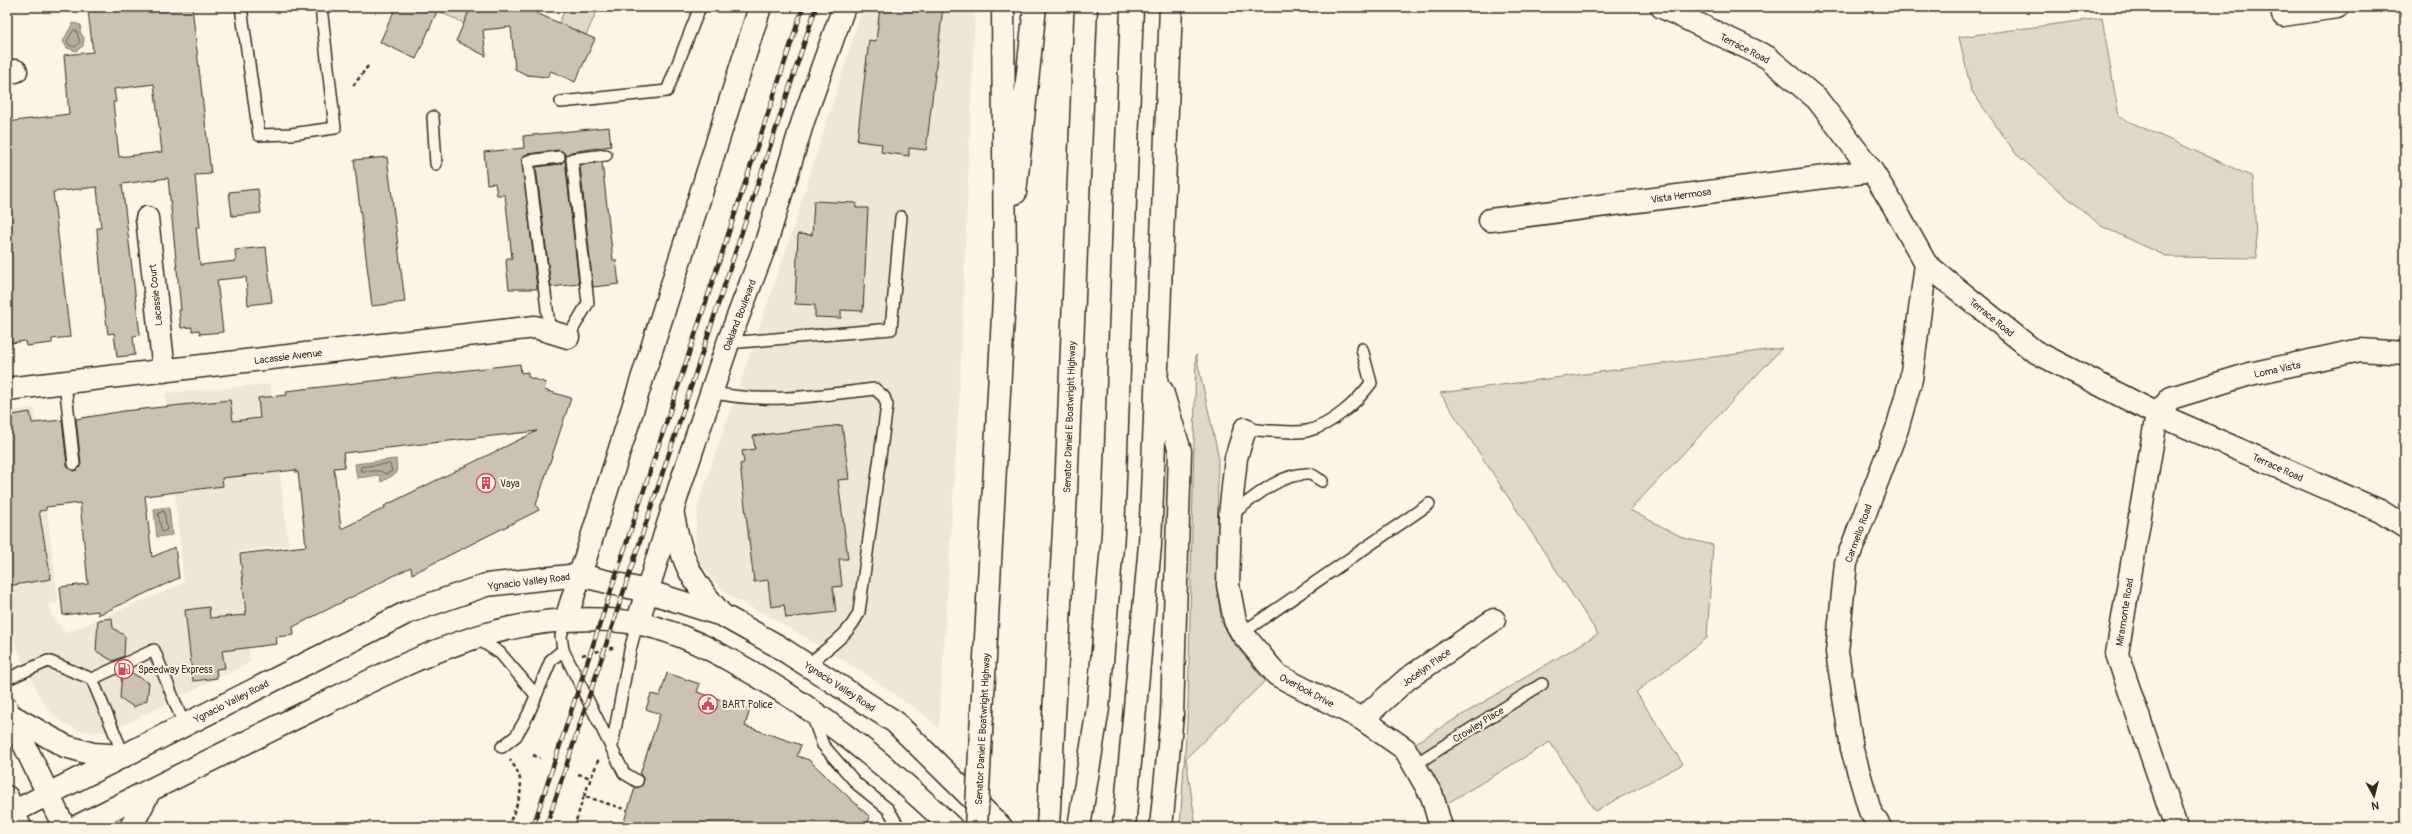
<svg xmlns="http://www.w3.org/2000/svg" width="2412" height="834" viewBox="0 0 2412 834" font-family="Pangolin,sans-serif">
  <rect width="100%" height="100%" fill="#fcf5e5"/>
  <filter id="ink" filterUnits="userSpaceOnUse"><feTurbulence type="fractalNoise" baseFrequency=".025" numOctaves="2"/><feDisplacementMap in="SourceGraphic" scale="8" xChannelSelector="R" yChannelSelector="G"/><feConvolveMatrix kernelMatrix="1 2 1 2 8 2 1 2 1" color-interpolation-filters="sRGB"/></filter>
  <g filter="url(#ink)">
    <!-- built -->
    <path fill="#eee6d6" d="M863,7h112l-15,375 -21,346 -16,-14 -62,-43 -85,-51 -43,-22 -19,-16 -7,-10 -8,-14 -4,-15 3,-39 88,-254z
      M270,384l18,161 -49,6 11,111 -139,69 -18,1 -15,-2 -13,-6 -12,-9 -12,-16 -34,-72v-216l28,-3 23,195h-8l1,13 15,17 118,-50 -19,-190z"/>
    <!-- green -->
    <path fill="#e0d8c8" stroke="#8e8173" d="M439,7h32l-7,16 -26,-12z
      M566,7h37l-6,4 -11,24 -27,-12z
      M2102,18l17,99 134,60 4,81 -89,-1 -67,-31 -85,-72 -45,-64 -12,-53z
      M1782,348l-152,162 54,28 29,7 -6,93 -71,54 47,72 -88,47 -45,-69 -114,68 -31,-61 193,-115 -158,-241z
      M1196,355l22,99 -1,129 4,38 11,20 33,40 -79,77 10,69h-16l8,-121z"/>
    <!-- water -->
    <path fill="#b7ad9e" stroke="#85796b" d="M73,23l8,2 -1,7 4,6 -1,8 -7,5 -9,-3 -4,-7z
      M396,459l1,14 -16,9 -1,-7 -23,3 -2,-14z
      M169,507l3,28 -15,2 -3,-28z"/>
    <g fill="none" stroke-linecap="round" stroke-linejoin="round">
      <!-- shore -->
      <path stroke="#6d5e51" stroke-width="1" d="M76,30l4,12 -5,5 -6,-2 -2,-4 6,-10z
        M390,464l2,7 -6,3 -6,-3h-20l1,-4z
        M164,511l3,19 -5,2 -4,-18z"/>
    </g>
    <!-- building -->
    <path fill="#ccc2b3" stroke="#3b2a1e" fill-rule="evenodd" d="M128,7h64l19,167 -16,1 5,52h-4l4,38 36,-4 -1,-11 31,-3 6,55 -24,3 -2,-28 -29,3 6,52 -23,2 -1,-4 -7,1v-4l-11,1 -2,-18h2l-13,-132 -46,6 18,151 -7,1 2,19 -18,2 -3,-24 -6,1 -5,-37 -6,-66v-3h4l-4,-41 -44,5 17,145 -18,2v4l-26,3 -1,-5 -14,2 -4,-39v-182l62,-8 -5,-59 29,-3 -5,-41zM154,84l8,68 -43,5 -6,-55h3l-2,-13z
      M396,7h43l-23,52 -36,-17z
      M471,7h52l72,32 -20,43 -24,-11 -4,6 -20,-2 -12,-6 -4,-42 -28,3 3,26 -30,-15z
      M880,7h63l-17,143 -17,-2v8l-28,-4 1,-8 -25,-3 12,-101 7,1z
      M609,127l2,19 -40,6 -5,4 -4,-5 -4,-1 -31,4 -5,4 15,131h-28l-3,-27 1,-4h5l-7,-63h-8l-2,-12 -8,1 -3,-32 40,-4 -1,-12z
      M387,157l18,145 -33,4 -18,-146z
      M565,160l14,124 -28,3 -15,-120 24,-3z
      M602,162l11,98h3l3,24 -26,3 -13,-122z
      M258,189l3,24 -29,3 -3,-24z
      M814,201l42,2v5h12l-5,103 -22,-1v8l-26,-1v-12l-20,-1 3,-70 14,1z
      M520,364l1,9 7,-1v5l18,6 -2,7 27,8 -35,107 3,5 -127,64 -1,-7 -118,60 1,8 -18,2 1,7 -55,7 3,17 -9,1 1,9 -24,3 -8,-71 24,-3 1,11 36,-3 -6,-61 66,-8 -8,-74 -2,1v-3l-74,8 1,8 -78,10 7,61 23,-10 4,31 -81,37v-4l-35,4 -3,-28 28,-3 -8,-81 -34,4v3l-7,1 12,68 -44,7v-170l23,-4 2,11 30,-3 5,45 2,3 5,3 4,-2 3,-5 -5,-45 48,-8 106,-11 3,21 27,-3 -2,-20 29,-3 -1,-4zM537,431l-153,75 1,2 -44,21 -7,-61 11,-1 -2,-14z
      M842,425l7,54 -11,1 10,79h-9l3,27 -9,1 3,25 -50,6 -2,-13 -13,2 -3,-27 -14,2 -14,-118 4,-1 -2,-12 13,-2 -2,-13z
      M112,618l1,10 12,8 -1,20 -11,5 -17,-10 2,-31z
      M127,670l22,13 -2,17 -13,7 -14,-9 2,-26z
      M667,673l33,11 -3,8 53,17 -5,17 56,19 -4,11 12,4 61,57 -4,10h-244l13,-39 8,-4v-6l-3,-4 20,-60 -14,-5 5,-15 9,2z"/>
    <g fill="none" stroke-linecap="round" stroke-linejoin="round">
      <defs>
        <path id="service" d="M241,7l18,128 32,-1 44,-6 -14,-121
          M561,102l106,-11 33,-84
          M433,117l3,47
          M550,332l-22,-171 31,-4
          M568,337l20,-34 -16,-144 34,-4
          M728,343l163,-14 10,-112
          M65,383l9,81
          M711,392c54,13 109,3 164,-3l9,8 3,8 -28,207c-10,24 -33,36 -51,53
          M1245,429c18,1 45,5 62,2 25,-6 50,-29 64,-48l-9,-34
          M1231,515c21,-16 49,-42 77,-41 5,0 10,5 14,7
          M566,619l-5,17 2,14 61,123 13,8
          M1242,633l187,-129
          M475,637l25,16 35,41
          M7,679l41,-18 44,18 62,-29 30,75
          M92,679l32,77
          M812,715l11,30 34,39 31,25 11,18
          M612,746l18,-96 7,-26
          M502,747l14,-11 12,-21 23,-55 12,-10
          M1414,765l128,-81"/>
        <path id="minor" d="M1662,7l105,50 50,42 55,72 21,34 33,59 108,87 123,63 223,97 25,16
          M2283,15l54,-8
          M7,72l9,-1
          M147,218l17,153
          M1490,220l382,-49
          M7,389l528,-62 33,10
          M1245,429l-9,29 -6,58 -2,69 7,36 7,12 35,42 85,44 43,30 27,47 9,31
          M637,624l44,-141 47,-140 38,-100 37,-122 41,-114
          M1362,719l45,-40 87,-59
          M1880,827l-10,-16 -18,-62 -15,-97 9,-89 51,-134 14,-50 15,-115
          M2176,827l-59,-173 40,-240 14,-16 79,-24 110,-24 45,3"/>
        <path id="secondary" d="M7,709l57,118
          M7,797l13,30"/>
        <path id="trunk" d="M672,510c9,49 16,67 50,105
          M10,715l55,31 28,8 31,2
          M7,815l399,-202 80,-28 93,-10 67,16 76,24 54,30 119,77 106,105
          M76,827c71,-36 142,-71 213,-106 111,-54 217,-118 346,-98 36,6 69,22 100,40 80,44 151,101 216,164
          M131,827l19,-37"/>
        <path id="motorway" d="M1015,193l20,-186
          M566,619l194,-612
          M981,733l24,-455 -2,-271
          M1048,827l18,-335 20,-485
          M1079,827l19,-119 15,-174 19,-527
          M1124,827l26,-282 21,-538
          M1161,827l11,-112 8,-264 -18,-60"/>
      </defs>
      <!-- service casing -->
      <use href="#service" stroke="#3b2a1e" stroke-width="14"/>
      <!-- minor casing -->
      <use href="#minor" stroke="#3b2a1e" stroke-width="25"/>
      <!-- secondary casing -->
      <use href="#secondary" stroke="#3b2a1e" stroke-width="25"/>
      <!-- trunk casing -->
      <use href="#trunk" stroke="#3b2a1e" stroke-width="25"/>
      <!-- motorway casing -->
      <use href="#motorway" stroke="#3b2a1e" stroke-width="25"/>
      <!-- path -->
      <path stroke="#3b2a1e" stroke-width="2.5" stroke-dasharray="4 3" stroke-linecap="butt" d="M353,86l15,-20
        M582,655l34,-8
        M533,755l7,3
        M578,774l13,4
        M584,796l15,-38
        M508,827c10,-28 22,-41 2,-67
        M574,827l10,-31 43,14"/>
      <!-- service -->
      <use href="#service" stroke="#fcf5e5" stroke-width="11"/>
      <!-- minor -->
      <use href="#minor" stroke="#fcf5e5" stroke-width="22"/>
      <!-- secondary -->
      <use href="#secondary" stroke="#fcf5e5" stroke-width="22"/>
      <!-- trunk -->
      <use href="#trunk" stroke="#fcf5e5" stroke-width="22"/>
      <!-- motorway -->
      <use href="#motorway" stroke="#fcf5e5" stroke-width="22"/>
      <defs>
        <path id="rail" d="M533,827l270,-820
          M546,827l270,-820"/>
      </defs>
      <!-- rail casing -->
      <use href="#rail" stroke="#3b2a1e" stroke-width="4.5"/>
      <!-- rail -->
      <use href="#rail" stroke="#fcf5e5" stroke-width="3" stroke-dasharray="9" stroke-linecap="butt"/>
      <defs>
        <path id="motorway-bridge" d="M976,827l5,-94"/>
      </defs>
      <!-- motorway-bridge casing -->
      <use href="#motorway-bridge" stroke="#3b2a1e" stroke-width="25" stroke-linecap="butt"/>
      <!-- motorway-bridge -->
      <use href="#motorway-bridge" stroke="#fcf5e5" stroke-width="22"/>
    </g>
  </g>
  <!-- icons -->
  <defs>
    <symbol id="building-ring" viewBox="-11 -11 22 22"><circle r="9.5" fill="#fcf5e5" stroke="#d1495b" stroke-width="1.5"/><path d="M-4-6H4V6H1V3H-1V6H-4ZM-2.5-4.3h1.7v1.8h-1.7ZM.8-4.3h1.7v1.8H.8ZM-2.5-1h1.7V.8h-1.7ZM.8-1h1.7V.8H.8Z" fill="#d1495b"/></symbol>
    <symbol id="fuel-ring" viewBox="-11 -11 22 22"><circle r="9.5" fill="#fcf5e5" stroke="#d1495b" stroke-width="1.5"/><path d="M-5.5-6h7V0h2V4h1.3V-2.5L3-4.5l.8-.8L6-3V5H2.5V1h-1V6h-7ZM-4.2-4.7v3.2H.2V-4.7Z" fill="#d1495b"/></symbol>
    <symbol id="civic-ring" viewBox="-11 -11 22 22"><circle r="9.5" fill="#fcf5e5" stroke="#d1495b" stroke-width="1.5"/><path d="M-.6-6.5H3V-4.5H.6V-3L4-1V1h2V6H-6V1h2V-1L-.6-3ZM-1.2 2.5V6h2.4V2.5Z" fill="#d1495b"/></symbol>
  </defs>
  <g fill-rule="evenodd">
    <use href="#building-ring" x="475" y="472" width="22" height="22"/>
    <use href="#fuel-ring" x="113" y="658" width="22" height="22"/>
    <use href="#civic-ring" x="697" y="693" width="22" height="22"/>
  </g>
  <g text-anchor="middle" stroke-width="4" stroke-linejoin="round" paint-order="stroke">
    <!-- street labels -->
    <g font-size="10" fill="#3b2a1e" stroke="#fcf5e5">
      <text transform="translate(1745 48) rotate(27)" y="4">Terrace Road</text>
      <text transform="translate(1681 195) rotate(-8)" y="4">Vista Hermosa</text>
      <text transform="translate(155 295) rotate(-96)" y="4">Lacassie Court</text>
      <text transform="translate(739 315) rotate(-69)" y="4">Oakland Boulevard</text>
      <text transform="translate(1992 317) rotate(39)" y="4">Terrace Road</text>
      <text transform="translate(288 356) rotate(-7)" y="4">Lacassie Avenue</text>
      <text transform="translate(2277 369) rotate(-12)" y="4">Loma Vista</text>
      <text transform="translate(1069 417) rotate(-88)" y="4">Senator Daniel E Boatwright Highway</text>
      <text transform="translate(2278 467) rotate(24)" y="4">Terrace Road</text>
      <text transform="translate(1858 533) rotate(-70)" y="4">Carmello Road</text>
      <text transform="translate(529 581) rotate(-7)" y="4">Ygnacio Valley Road</text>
      <text transform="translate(2124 612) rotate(-81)" y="4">Miramonte Road</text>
      <text transform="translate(1426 667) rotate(-36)" y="4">Jocelyn Place</text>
      <text transform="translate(840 686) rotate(33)" y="4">Ygnacio Valley Road</text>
      <text transform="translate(1307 690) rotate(28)" y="4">Overlook Drive</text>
      <text transform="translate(231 701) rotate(-27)" y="4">Ygnacio Valley Road</text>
      <text transform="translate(1478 724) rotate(-32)" y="4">Crowley Place</text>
      <text transform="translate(982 729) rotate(-87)" y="4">Senator Daniel E Boatwright Highway</text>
    </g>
    <!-- poi labels -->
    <g font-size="10" fill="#3b2a1e" stroke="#fcf5e5" text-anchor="start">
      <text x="500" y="487">Vaya</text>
      <text x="138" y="673">Speedway Express</text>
      <text x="722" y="708">BART Police</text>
    </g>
  </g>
  <!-- margin -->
  <rect width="2412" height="834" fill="none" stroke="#fcf5e5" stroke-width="24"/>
  <rect x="12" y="12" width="2388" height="810" fill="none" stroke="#3b2a1e" stroke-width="1.5" filter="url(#ink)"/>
  <!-- north arrow -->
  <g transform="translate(2374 796) rotate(173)" stroke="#fcf5e5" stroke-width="3" paint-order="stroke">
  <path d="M0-3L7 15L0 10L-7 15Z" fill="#3b2a1e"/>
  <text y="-6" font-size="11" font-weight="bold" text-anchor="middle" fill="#3b2a1e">N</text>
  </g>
</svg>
